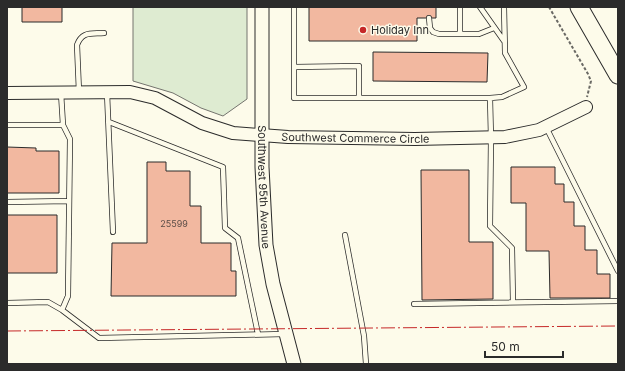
<svg xmlns="http://www.w3.org/2000/svg" width="625" height="371" viewBox="0 0 625 371" font-family="Inter,sans-serif">
  <rect width="100%" height="100%" fill="#fdfbea"/>
  <!-- green -->
  <path fill="#deebd1" stroke="#74746e" d="M133,7h114v92l-24,17 -22,-8 -28,-15 -40,-12z"/>
  <!-- building -->
  <path fill="#f2b8a0" stroke="#2b2b2b" d="M22,7h40v15h-40z
    M309,7h127v11h-19v23h-108z
    M373,52l115,1 -1,29 -114,-1z
    M7,147l29,1v3h23v42h-52z
    M147,162h19v9h24v35h11v37h30v28h5v25h-125l1,-53h35z
    M511,167h44v17h9v18h10v24h11v24h12v24h13v24h-60l-1,-47h-23v-48h-15z
    M421,170h48v72h24v57l-71,1z
    M7,215h50v58h-50z"/>
  <g fill="none" stroke-linecap="round" stroke-linejoin="round">
    <defs>
      <path id="service" d="M294,7v91h196l12,-1 22,-10 -19,-34 -1,-46
        M460,7v27
        M480,7l24,34
        M429,18l1,10 3,4 6,2h40l15,-6
        M294,67l65,-1v32
        M79,92l-2,-47c5,-14 14,-11 27,-12
        M61,93l2,32 7,14 -2,157 -6,14
        M107,93l6,139
        M490,98l1,40 -1,88 22,22 1,54
        M109,122l114,45 2,61 13,10 20,96
        M7,125h56
        M546,127l72,144
        M7,202l62,-1
        M345,235l19,101 2,28
        M7,303l41,-1 14,8 37,28 185,-4
        M414,304l204,-3"/>
      <g id="tertiary">
        <path id="s1" d="M7,93l123,-1 25,6 47,25 31,10 55,4 127,2 90,-2 34,-7 47,-23"/>
      </g>
      <g id="secondary">
        <path id="s2" d="M262,7v160l4,78 7,39 21,80"/>
      </g>
      <path id="motorway" d="M579,7l39,68"/>
    </defs>
    <!-- service casing -->
    <use href="#service" stroke="#2b2b2b" stroke-width="6"/>
    <!-- tertiary casing -->
    <use href="#tertiary" stroke="#2b2b2b" stroke-width="14"/>
    <!-- secondary casing -->
    <use href="#secondary" stroke="#2b2b2b" stroke-width="15"/>
    <!-- motorway casing -->
    <use href="#motorway" stroke="#2b2b2b" stroke-width="19"/>
    <!-- path -->
    <path stroke="#6a6964" stroke-width="2" stroke-dasharray="3 2" stroke-linecap="butt" d="M549,7l39,67 3,7 -4,16"/>
    <!-- service -->
    <use href="#service" stroke="#fdfbea" stroke-width="4.5"/>
    <!-- tertiary -->
    <use href="#tertiary" stroke="#fdfbea" stroke-width="12"/>
    <!-- secondary -->
    <use href="#secondary" stroke="#fdfbea" stroke-width="13"/>
    <!-- motorway -->
    <use href="#motorway" stroke="#fdfbea" stroke-width="17"/>
    <!-- power -->
    <path stroke="#c62828" stroke-width="1" stroke-dasharray="14 3 2 3" stroke-linecap="butt" d="M7,331l611,-5"/>
  </g>
  <!-- markers -->
  <circle fill="#c62828" stroke="#fdfbea" stroke-width="1.5" cx="363" cy="30" r="4"/>
  <g text-anchor="middle" stroke-width="3" stroke-linejoin="round" paint-order="stroke">
    <!-- number labels -->
    <g font-size="9" fill="#5d4e48">
      <text x="174" y="227">25599</text>
    </g>
    <!-- poi labels -->
    <g font-size="11" fill="#2b2b2b" stroke="#fdfbea" text-anchor="start">
      <text x="371" y="34">Holiday Inn</text>
    </g>
    <!-- street labels -->
    <g font-size="11" fill="#2b2b2b" stroke="#fdfbea">
      <text dy="4" stroke="none"><textPath href="#s1" startOffset="357">Southwest Commerce Circle</textPath></text>
      <text dy="4" stroke="none"><textPath href="#s2" startOffset="180">Southwest 95th Avenue</textPath></text>
    </g>
  </g>
  <!-- border -->
  <rect width="625" height="371" fill="none" stroke="#2b2b2b" stroke-width="16"/>
  <!-- scale -->
  <path d="M485 351v6h78v-6" fill="none" stroke="#2b2b2b" stroke-width="2"/>
  <text x="491" y="351" font-size="12" fill="#2b2b2b" stroke="#fdfbea" stroke-width="3" paint-order="stroke">50 m</text>
</svg>
